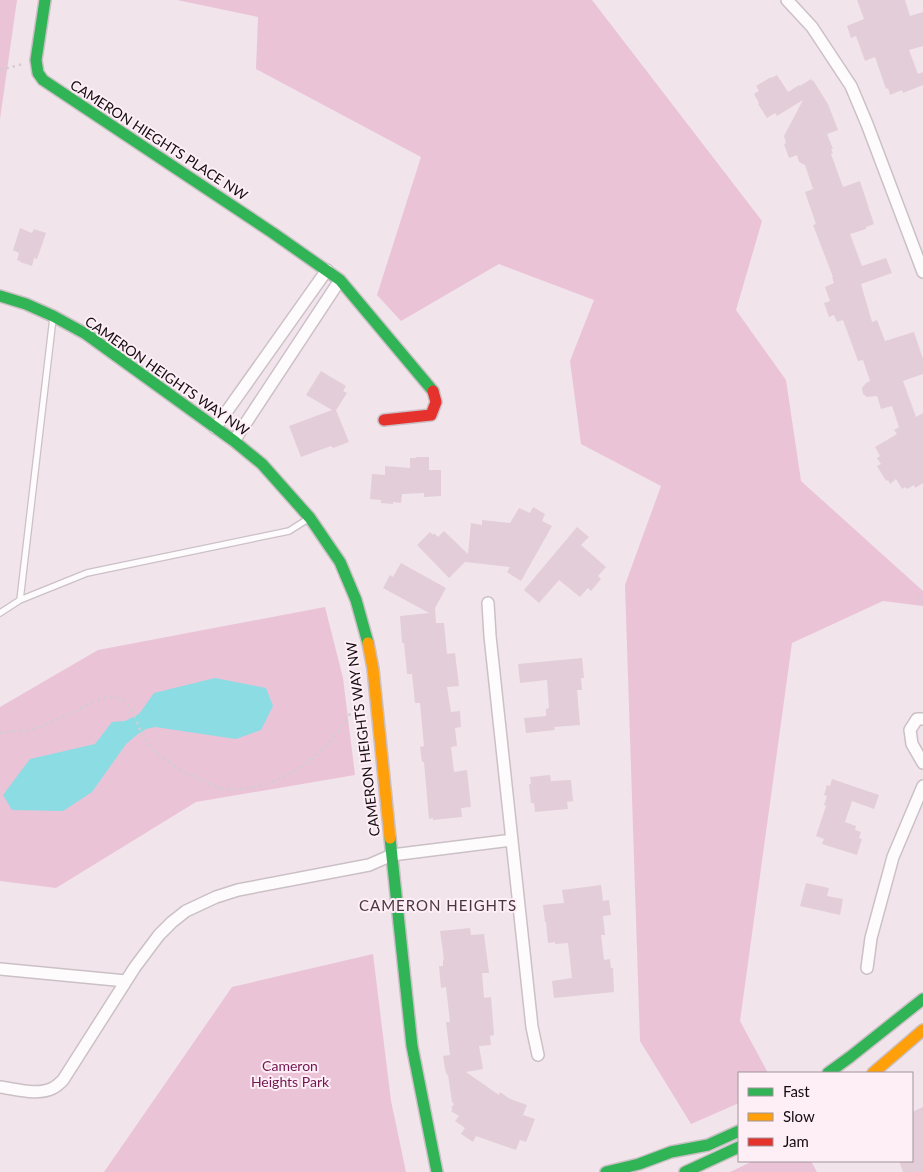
<svg xmlns="http://www.w3.org/2000/svg" width="923" height="1172" viewBox="0 0 923 1172" font-family="Lato,sans-serif">
  <rect width="100%" height="100%" fill="#f2e4eb"/>
  <!-- green -->
  <path fill="#eac3d7" d="M0,0h17l-17,119z
    M177,0h415l170,221 -26,89 50,70 15,101 122,110v15l-40,-5 -91,42 -52,378 28,52h-29v30l-48,21 -51,-83 -15,-456 36,-99 -80,-42 -11,-83 24,-61 -95,-36 -98,57 -24,-26 44,-138 -165,-88 2,-52z
    M325,607l18,71 12,97 -159,27 -140,86 -56,-7v-174l98,-57z
    M373,954l18,147 15,71h-302l128,-185z
    M753,1161h58l6,11h-87z"/>
  <!-- water -->
  <path fill="#8bdce3" d="M215,678l51,10 7,18 -12,24 -25,9 -81,-12 -9,2 -8,5 -12,10 -34,48 -29,19 -51,-1 -9,-15 27,-36 65,-15 17,-22 13,-1 14,-7 15,-21z"/>
  <!-- building -->
  <path fill="#e3cdd8" d="M857,0h48l5,16 13,-4v34l-14,4 9,24 5,-2v13l-20,8 -1,-3 -12,5 -2,-7 -2,1 -11,-32 -10,4 -9,-25 -5,2 -4,-12 17,-7z
    M777,75l11,17 11,-7 1,1 11,-7 1,2 1,-1 15,24 10,26 -11,4 6,15h-2l2,4 -2,1 12,33 17,-6 14,43 -8,3v2l-16,5 12,32 24,-8 6,15 -31,11 11,38 5,-2 8,21 29,-9 9,27v15l-20,7 13,36 7,-4v70l-8,5 -1,-3 -7,4 -2,-2 -3,2 -6,-10 -6,5 -2,-4 -2,1 -9,-15 4,-2 -4,-6 3,-2 -5,-9 22,-13 -3,-4 5,-3 -7,-21 -11,3 -4,-13 -10,1 -4,-3 -1,-6 4,-5 4,-2 -7,-21 -5,1 -15,-41 -6,2 -3,-7 -5,2 -5,-14 6,-2 -5,-14 9,-4 -2,-6h1l-20,-52 3,-1 -11,-32 8,-3 -8,-24 -6,-3 -2,-7 -8,3 -5,-14 2,-1 -2,-7 19,-36 -26,16 -2,-3 -8,5 -9,-14 1,-1 -5,-9 5,-3 -3,-5 15,-9v1z
    M20,228l12,5 2,-4 12,4 -9,26 -3,-1 -2,8 -12,-4v-1l-3,-1 2,-7 -6,-3z
    M321,371l25,15 -3,5 4,2 -11,17 13,32 -16,6 -2,-2 -30,11 -12,-31 43,-16 -26,-15z
    M416,457h13v13h12v26l-17,1v-4l-22,1 -1,9 -8,-1v2l-12,-1v-3l-11,-1 2,-25 13,1v-9l25,2v-10h6z
    M533,507l12,7 -3,7 10,5 -31,55 -14,-9 3,-5 -45,-5 -16,16 -32,-33 13,-13 3,3 1,-2 4,4 6,-6 24,23 3,-31 11,2v-5l28,3 9,-15 11,5z
    M577,527l12,10 -8,8 25,22 -8,9 3,3 -10,12 -3,-3 -8,9 -21,-17 -20,23 -15,-13z
    M401,563l45,25 -11,20 1,15h8l3,31 8,-1 4,33 -12,1 4,25 9,-1 1,16 -6,1 2,18 -6,1 3,25 13,-2 4,37 -10,1 1,9 -29,3v-2l-4,1 -5,-57h-2l-2,-15 4,-1 -4,-43h-5l-3,-29h-5l-3,-31h-2l-2,-27 29,-3 -46,-25 7,-13 3,2z
    M582,658l2,20h-3l1,12h-5l3,35 -26,2 1,3 -29,3 -2,-15 22,-2v-7l3,-1 -2,-28 -27,3 -2,-19z
    M550,775l1,6 20,-1 2,21 -6,1 1,7 -33,3 -1,-9h-3l-2,-19h2l-1,-7z
    M832,779l47,16 -5,14 -22,-8 -7,21 11,4 -1,4 6,2 -2,6 3,1 -5,16 -35,-11 2,-5 -8,-3 10,-30 -2,-1 3,-9 -3,-1 3,-10 3,1z
    M806,883l23,5 -2,8 16,3 -3,16 -40,-9z
    M601,885l2,16 6,-1 2,15 -8,1 2,19h-4l3,25 6,-1 1,9h2l1,24 -60,6 -2,-17 20,-3 -4,-35 -13,1v-2l-7,1 -2,-21h-1l-2,-17 21,-2 -2,-13z
    M470,928l1,7 13,-1 5,39h-7l2,25 7,-1 3,38 -4,1 1,9 -12,1 4,23 -17,3 33,23 1,-3 10,7 17,6 -4,10 12,4 -9,23 -6,-2 -4,10 -40,-14 -3,6 -12,-8 4,-6 -10,-7 4,-5 -8,-5 2,-2 -2,-1 3,-4 -2,-2 -4,-27h-1l-2,-6 -2,-13 7,-1 -4,-33h4l-4,-35 -5,1 -2,-22h4v-6l1,-1 -4,-28z
    M923,1107v65h-20l-4,-11h13v-49z"/>
  <g fill="none" stroke-linecap="round" stroke-linejoin="round">
    <defs>
      <path id="lane" d="M20,600l33,-282
        M0,613l20,-13 67,-27 202,-42 19,-12"/>
      <path id="street" d="M787,0l25,27 39,59 16,38 56,148
        M215,428l112,-158
        M234,441l106,-161
        M488,603l2,33 42,391 6,28
        M923,719h-6l-7,11 2,14 11,19
        M867,968l4,-30 22,-81 30,-71
        M0,969l126,12
        M0,1087c16,2 38,9 53,1 4,-2 7,-5 10,-8l72,-113 24,-32 13,-13 14,-11 30,-14 22,-7 131,-25 23,-10 120,-15"/>
      <path id="fast" d="M45,0l-9,60 2,13 5,7 230,153 67,47 93,111
        M0,296l26,8 27,12 33,18 148,107 28,23 48,54 30,44 16,38 12,43
        M390,838l22,208 25,126
        M828,1073l22,-16 73,-58
        M606,1172l33,-8 32,-12 37,-7 31,-14
        M685,1172l54,-25"/>
      <path id="slow" d="M368,643l5,26 17,169
        M873,1073l50,-43"/>
      <path id="jam" d="M384,420l47,-5 5,-13 -3,-11"/>
    </defs>
    <!-- lane casing -->
    <use href="#lane" stroke="#cbc0c6" stroke-width="8"/>
    <!-- street casing -->
    <use href="#street" stroke="#cbc0c6" stroke-width="14"/>
    <!-- fast casing -->
    <use href="#fast" stroke="#cbc0c6" stroke-width="14"/>
    <!-- slow casing -->
    <use href="#slow" stroke="#cbc0c6" stroke-width="14"/>
    <!-- jam casing -->
    <use href="#jam" stroke="#cbc0c6" stroke-width="14"/>
    <!-- path -->
    <path stroke="#d2cdcf" stroke-width="2.5" stroke-dasharray="2.5 4" stroke-linecap="butt" d="M0,70l23,-6
      M918,596l5,9
      M0,733l30,-3 13,-4 57,-27c9,-3 21,-3 28,6 3,3 5,9 7,13 5,12 10,23 19,32 13,13 29,22 45,29 6,3 14,7 21,9 38,7 80,-15 106,-42 11,-12 20,-26 29,-40"/>
    <!-- lane -->
    <use href="#lane" stroke="#fdfbfc" stroke-width="5.5"/>
    <!-- street -->
    <use href="#street" stroke="#fdfbfc" stroke-width="11"/>
    <!-- fast -->
    <use href="#fast" stroke="#30b455" stroke-width="11"/>
    <!-- slow -->
    <use href="#slow" stroke="#ff9f0a" stroke-width="11"/>
    <!-- jam -->
    <use href="#jam" stroke="#e5322d" stroke-width="11"/>
  </g>
  <g text-anchor="middle" stroke-width="4" stroke-linejoin="round" paint-order="stroke">
    <!-- street labels -->
    <g font-size="14" fill="#140c10" stroke="#feeef6">
      <text transform="translate(159 140) rotate(33)" y="5">CAMERON HIEGHTS PLACE NW</text>
      <text transform="translate(167 376) rotate(35)" y="5">CAMERON HEIGHTS WAY NW</text>
      <text transform="translate(363 739) rotate(-97)" y="5">CAMERON HEIGHTS WAY NW</text>
    </g>
    <!-- park labels -->
    <g font-size="14" fill="#721650" stroke="#feeef6">
      <text x="290" y="1071">Cameron<tspan x="290" dy="16">Heights Park</tspan></text>
    </g>
    <!-- neighbourhood labels -->
    <g font-size="15" letter-spacing="1" fill="#4a3640" stroke="#feeef6">
      <text x="438" y="911">CAMERON HEIGHTS</text>
    </g>
  </g>
  <!-- legend -->
  <rect x="738" y="1072" width="175" height="90" fill="#feeef6" stroke="#a0949a"/>
  <rect x="748" y="1088" width="25" height="8" fill="#30b455" stroke="#a0949a"/>
  <text x="783" y="1097" font-size="15" fill="#140c10">Fast</text>
  <rect x="748" y="1113" width="25" height="8" fill="#ff9f0a" stroke="#a0949a"/>
  <text x="783" y="1122" font-size="15" fill="#140c10">Slow</text>
  <rect x="748" y="1138" width="25" height="8" fill="#e5322d" stroke="#a0949a"/>
  <text x="783" y="1147" font-size="15" fill="#140c10">Jam</text>
</svg>
